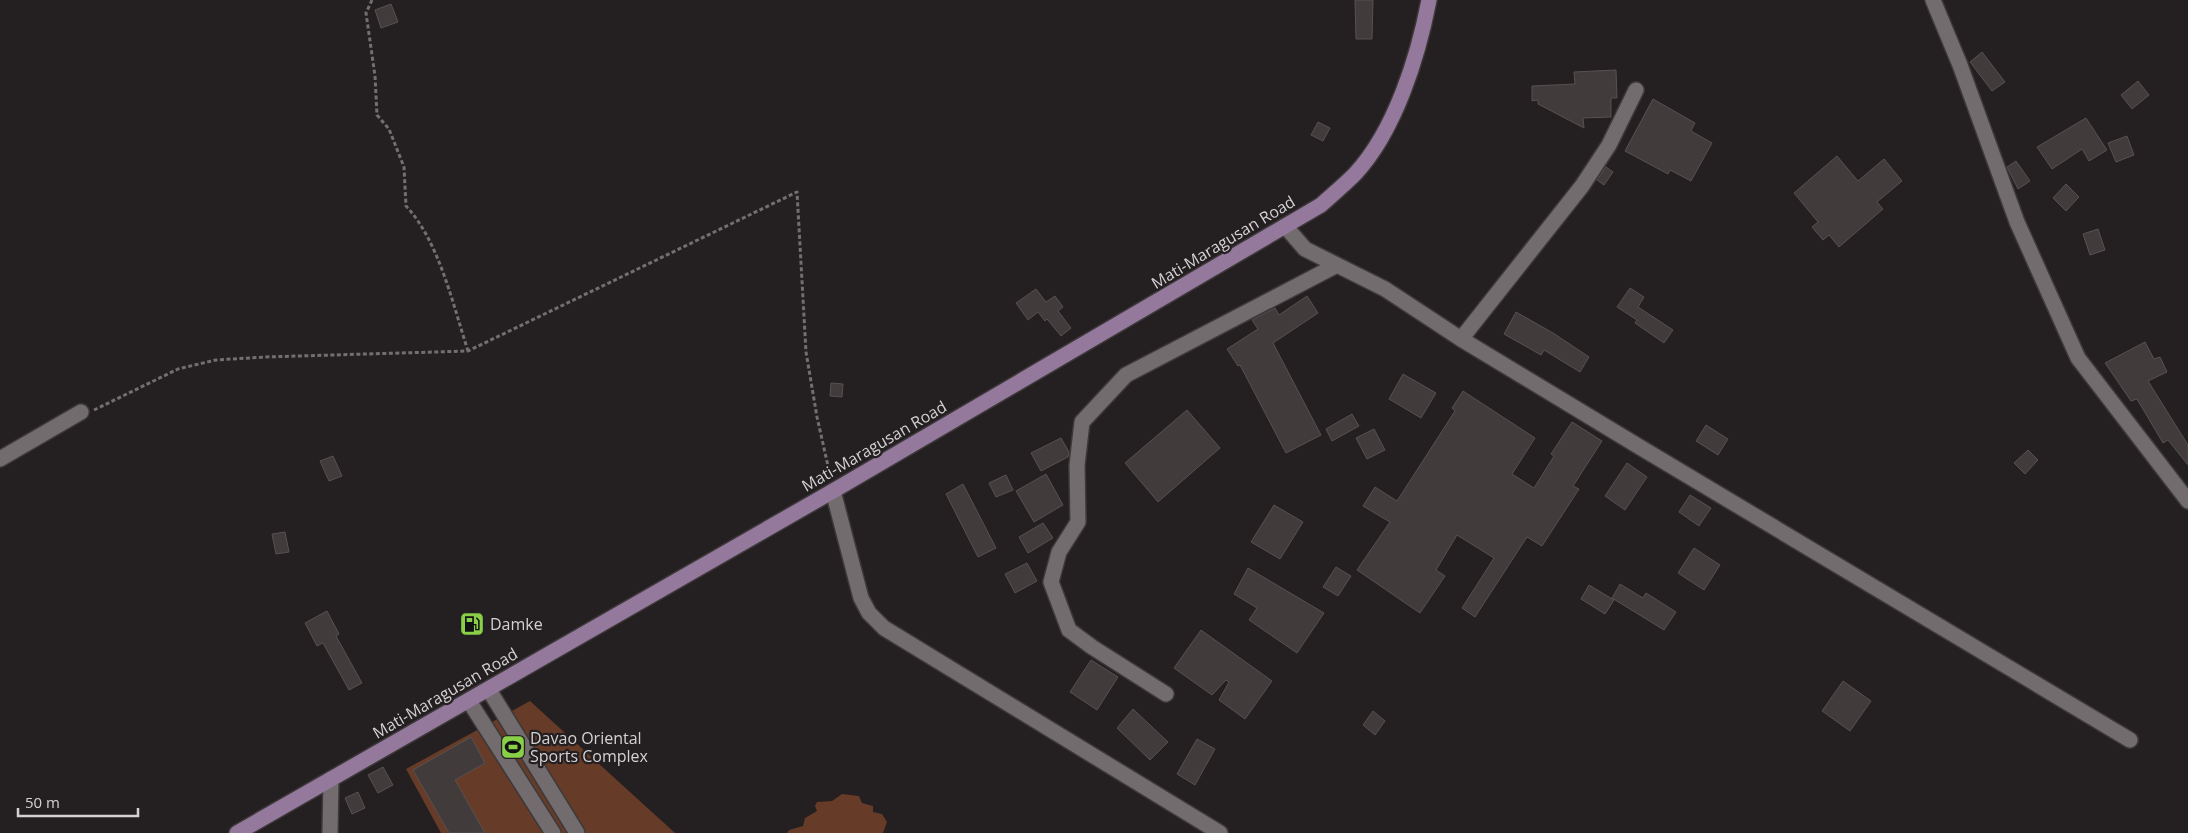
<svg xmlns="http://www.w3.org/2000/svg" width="2188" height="833" viewBox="0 0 2188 833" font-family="'Open Sans',sans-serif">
  <rect width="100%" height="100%" fill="#241f21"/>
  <!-- green -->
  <path fill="#663b27" d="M530,701l145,132h-234l-35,-64z
    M842,794l17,2 3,7 11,3v6l9,2 5,8 -4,11h-96l2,-3 14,-4 2,-8 12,-7 -2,-5 2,-4 15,-1z"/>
  <!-- building -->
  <path fill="#413b3b" stroke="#585151" d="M1355,0h18l-1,39h-16z
    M391,4l7,18 -17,6 -6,-18z
    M1982,52l23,30 -13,9 -22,-29z
    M1616,70l1,28h-6v19l-28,1 1,10 -46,-24v-4l-6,1v-15l43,-2 -1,-12z
    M2138,81l11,14 -17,14 -11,-14z
    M1653,99l42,24 -4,8 21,12 -21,38 -21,-11 -2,4 -43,-23z
    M2086,118l21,32 -18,11 -7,-12 -30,20 -15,-22z
    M1318,122l12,6 -7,13 -12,-6z
    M2127,136l7,19 -18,7 -8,-19z
    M1837,156l21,25 26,-22 18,22 -25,21 6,7 -44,38 -10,-12 -6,5 -11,-13 6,-5 -24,-29z
    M2016,161l14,20 -12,8 -11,-22z
    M1606,167l7,5 -9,13 -7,-5z
    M2066,184l13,13 -13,14 -13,-13z
    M2098,229l7,21 -15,5 -7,-21z
    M1630,288l14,9 -6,10 35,23 -9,13 -29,-20 2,-3 -20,-13z
    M1036,289l10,13 9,-6 8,11 -5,4 13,17 -10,8 -14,-17 -2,2 -7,-9 -10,8 -12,-17z
    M1307,296l11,17 -45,30 48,92 -35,18 -46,-88 -2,1 -11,-17 31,-20 -6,-9 23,-12 4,7z
    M1516,312l37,21 36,24 -9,15 -36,-22 -3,5 -37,-21z
    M2145,342l9,17 6,-2 7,15 -19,9 40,64v20l-20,-25 -5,3 -26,-44 -6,2 -26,-38z
    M1403,374l33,19 -15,25 -32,-19z
    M831,383l12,1 -1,13 -12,-1z
    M1463,391l72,47 -23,36 22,14 20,-32 -3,-2 21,-32 30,19 -29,45 6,3 -37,57 -15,-9 -52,80 -13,-9 32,-50 -37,-23 -21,35 9,6 -25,37 -63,-43 33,-48 -27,-16 12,-19 22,14 58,-90 -3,-3z
    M1187,410l33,38 -62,54 -33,-39z
    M1352,414l7,12 -27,15 -6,-12z
    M1706,425l22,14 -10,16 -22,-14z
    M1374,429l11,21 -18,9 -11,-21z
    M1061,438l8,14 -1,5 -27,14 -10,-18z
    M2028,450l10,10 -13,14 -11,-11z
    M333,456l9,20 -13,5 -9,-20z
    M1627,463l20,14 -22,33 -20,-14z
    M1046,474l17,31 -29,17 -18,-31z
    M1006,475l7,15 -17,7 -7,-14z
    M963,484l33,64 -18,9 -32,-63z
    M1690,495l21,13 -12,18 -20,-14z
    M1274,505l29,17 -23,37 -29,-17z
    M1043,523l10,15 -25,15 -9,-16z
    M285,532l4,20 -13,2 -4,-20z
    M1694,548l26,17 -16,25 -26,-17z
    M1027,563l10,18 -22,12 -10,-19z
    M1336,567l15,9 -13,20 -15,-9z
    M1248,568l76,45 -27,40 -48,-33 8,-12 -23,-14z
    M1620,584l23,14 3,-5 30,19 -12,18 -52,-32z
    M1589,585l25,15 -9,14 -24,-15z
    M327,611l12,23 -3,2 26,47 -13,7 -26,-47 -6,3 -12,-23z
    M1201,630l71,51 -27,38 -26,-19 10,-18 -3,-2 -14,15 -38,-27z
    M1091,660l27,17 -21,33 -27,-18z
    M1843,681l28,20 -21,30 -28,-20z
    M1133,709l35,33 -18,18 -33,-32z
    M1373,711l12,10 -10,14 -12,-10z
    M471,737l14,26 -30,17 30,53h-36l-36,-63z
    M1197,739l18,10 -20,36 -18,-11z
    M383,767l10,18 -15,8 -10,-18z
    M358,792l7,16 -13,6 -7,-16z"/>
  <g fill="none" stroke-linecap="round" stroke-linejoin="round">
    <defs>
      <path id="minor" d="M1933,0l27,65 57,157 61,136 110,143
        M1285,226l20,23 80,40 76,50 177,107 492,294
        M1461,339l121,-153 27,-41 27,-55
        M0,459l81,-47
        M833,491l28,107 8,15 15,15 336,205
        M489,690l88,143
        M1166,694l-74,-47 -23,-17 -18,-48 8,-30 19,-30 -1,-57 5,-43 44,-47 211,-110
        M469,701l84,132
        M330,833l1,-54"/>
      <path id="major" d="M237,833l596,-342 488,-286c11,-10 23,-20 34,-31 40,-43 63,-117 74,-174"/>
    </defs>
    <!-- minor casing -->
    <use href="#minor" stroke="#3d393b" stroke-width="18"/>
    <!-- major casing -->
    <use href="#major" stroke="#3d393b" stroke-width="18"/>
    <!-- path -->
    <path stroke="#736f71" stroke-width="3" stroke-dasharray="4 2.5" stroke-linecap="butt" d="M372,0l-6,13 9,63 2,39 12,14 15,38 2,39c33,35 47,99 62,145
      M94,410l84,-41 38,-9 49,-3 203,-6 329,-159 9,160 11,65 13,58"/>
    <!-- minor -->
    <use href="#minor" stroke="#726c6f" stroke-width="15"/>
    <!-- major -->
    <use href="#major" stroke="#95799c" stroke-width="15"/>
  </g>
  <!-- icons -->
  <defs>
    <symbol id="fuel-square" viewBox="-11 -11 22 22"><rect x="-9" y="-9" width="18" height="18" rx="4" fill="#89cf48" stroke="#241f21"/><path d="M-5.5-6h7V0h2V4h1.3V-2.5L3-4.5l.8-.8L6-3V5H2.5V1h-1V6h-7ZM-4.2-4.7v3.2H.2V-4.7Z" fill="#111"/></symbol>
    <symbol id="stadium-square" viewBox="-11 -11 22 22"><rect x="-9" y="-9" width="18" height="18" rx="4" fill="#89cf48" stroke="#241f21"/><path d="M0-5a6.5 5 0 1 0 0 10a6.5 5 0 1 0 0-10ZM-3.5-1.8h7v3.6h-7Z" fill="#111"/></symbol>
  </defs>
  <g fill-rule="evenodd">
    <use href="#fuel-square" x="458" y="610" width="28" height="28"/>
    <use href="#stadium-square" x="499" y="733" width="28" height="28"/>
  </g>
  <g text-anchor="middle" stroke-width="4.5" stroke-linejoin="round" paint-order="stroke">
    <!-- street labels -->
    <g font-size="16" fill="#d5d1d3" stroke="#241f21">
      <text transform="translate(1223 242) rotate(-31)" y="6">Mati-Maragusan Road</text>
      <text transform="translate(874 446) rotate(-30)" y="6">Mati-Maragusan Road</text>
      <text transform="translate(445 693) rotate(-30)" y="6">Mati-Maragusan Road</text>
    </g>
    <!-- poi labels -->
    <g font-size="16" fill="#d5d1d3" stroke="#241f21" text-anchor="start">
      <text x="490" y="630">Damke</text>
      <text x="530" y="744">Davao Oriental<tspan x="530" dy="18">Sports Complex</tspan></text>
    </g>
  </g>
  <!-- scale -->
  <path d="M18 808v8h120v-8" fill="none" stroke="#d5d1d3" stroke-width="2.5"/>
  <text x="25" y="808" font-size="15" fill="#d5d1d3" stroke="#241f21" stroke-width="4" paint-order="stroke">50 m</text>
</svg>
